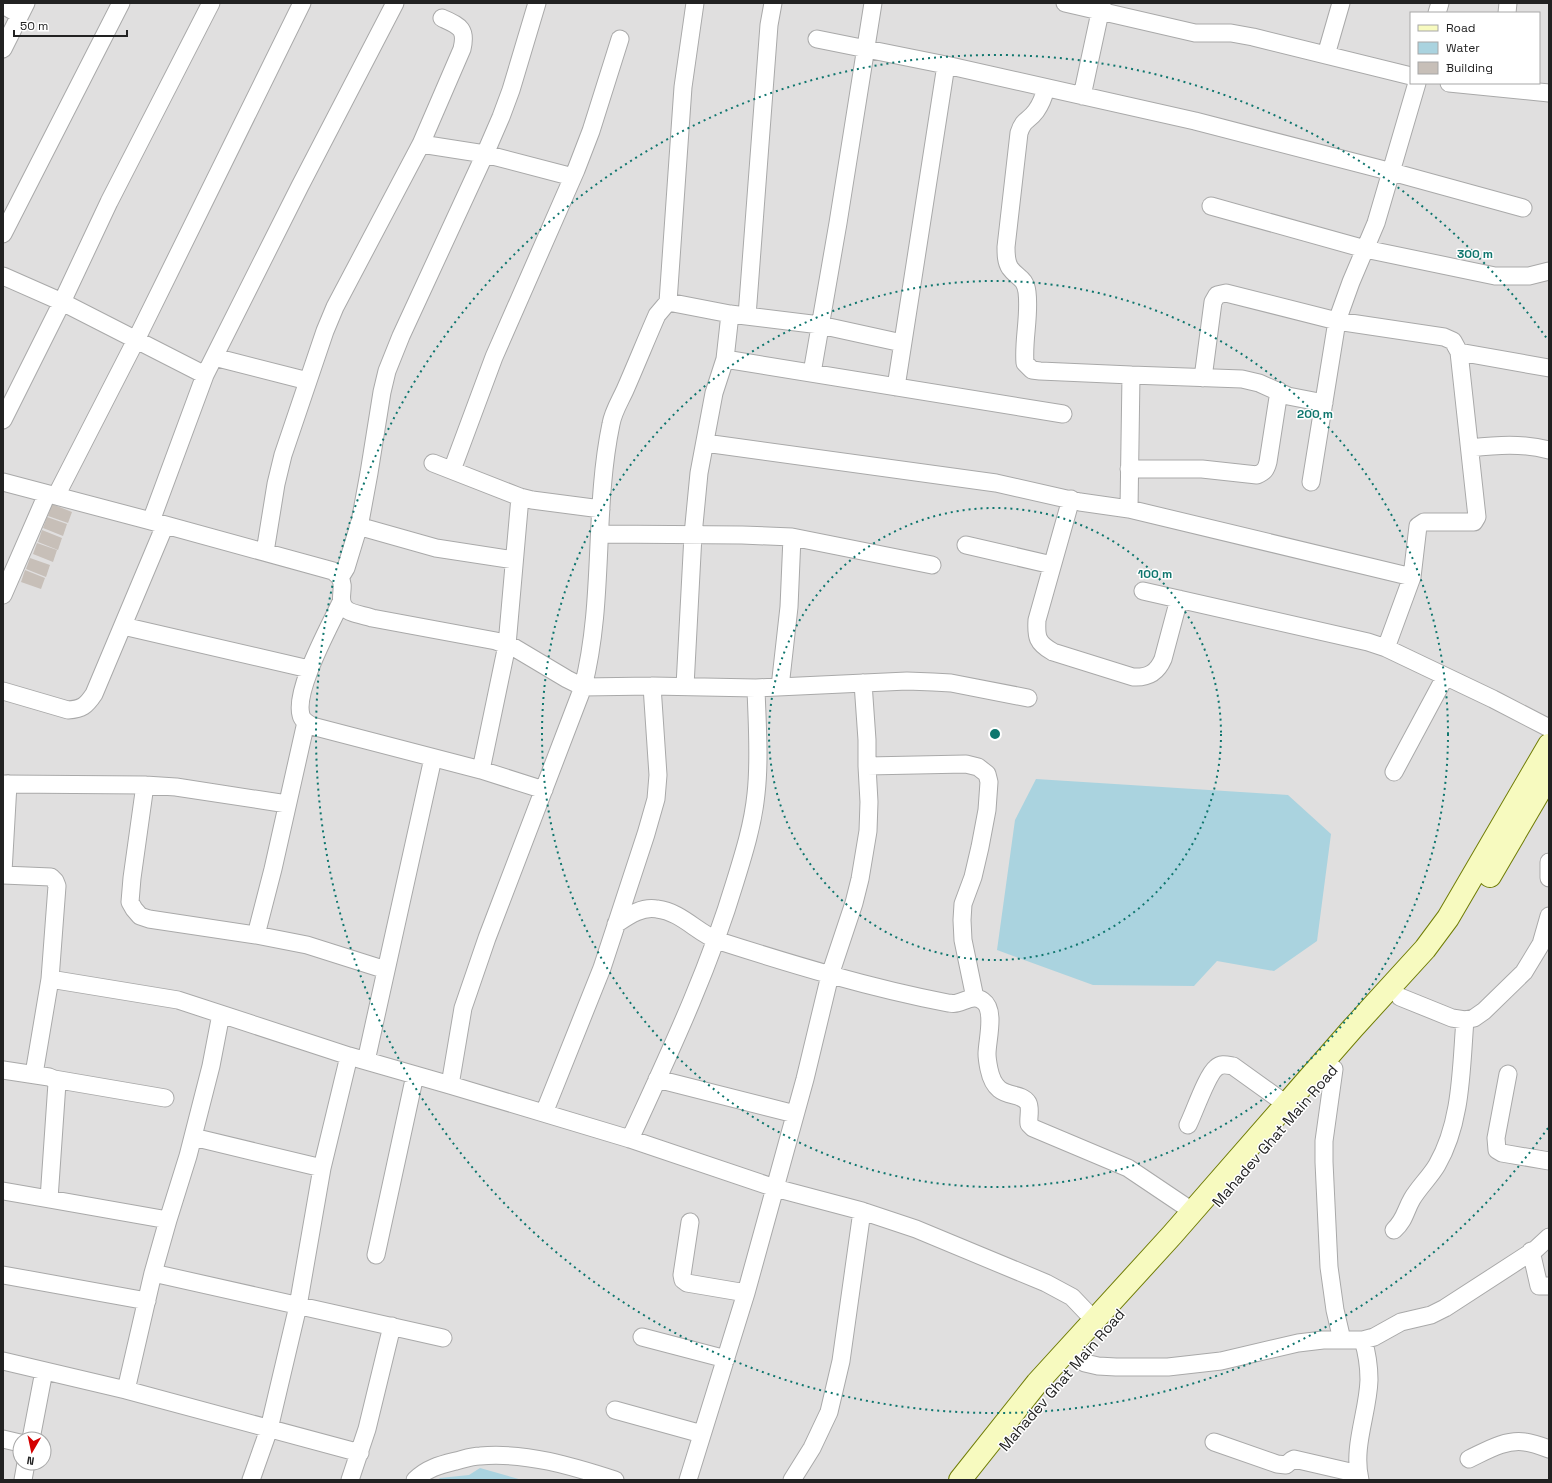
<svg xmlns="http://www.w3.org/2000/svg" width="1552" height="1483" viewBox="0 0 1552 1483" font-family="'Space Grotesk',sans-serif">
  <rect width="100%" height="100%" fill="#f2efe9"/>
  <!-- residential -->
  <path fill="#e0dfdf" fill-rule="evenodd" d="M3,3h1546v1477h-1546zM1411,13h128v70h-128zM20,1439h24v24h-24z"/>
  <!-- water -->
  <path fill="#aad3df" d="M1036,779l252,16 43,39 -14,107 -43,30 -57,-10 -23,25 -101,-1 -96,-35 18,-130z
    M480,1468l42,12h-84l2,-2 29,-3z"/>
  <!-- building -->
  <path fill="#c7bfb8" d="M52,504l20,8 -4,11 -20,-7z
    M47,517l20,7 -4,12 -20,-8z
    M42,530l20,8 -4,12 -20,-8z
    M37,543l20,7 -4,12 -20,-8z
    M30,558l20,7 -4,12 -20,-8z
    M25,570l20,8 -4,11 -20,-7z"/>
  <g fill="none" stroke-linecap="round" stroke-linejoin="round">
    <defs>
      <path id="street" d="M1065,3l130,30h36l22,4 158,39
        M3,5l17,10
        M1437,13l3,-10
        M1507,13l1,-10
        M817,39l129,26 249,56 197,51 131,36
        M3,49l23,-46
        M1326,55l15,-52
        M1449,83l100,10
        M1046,88c-2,8 -5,16 -10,23 -8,11 -12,7 -17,22l-13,114c0,7 0,15 4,21 7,10 15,9 17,24 3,24 -4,48 -2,71l7,7 8,1 91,4
        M1082,96l20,-93
        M421,144l64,10 88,23
        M1211,206l154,43 130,27h34l20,-5
        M3,234l118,-231
        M3,276l59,26 143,73
        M668,302l62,12 90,11 82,18
        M747,316l22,-291 4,-22
        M1459,352l90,16
        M214,357l94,24
        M725,359l338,55
        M812,373l26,-150 35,-220
        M1203,378l10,-76 4,-7 9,-2 111,28 107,16 9,4 6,11 18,165 -3,5h-50l-6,4 -6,51 -26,71
        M896,387l50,-322
        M3,420l59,-118 47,-100 102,-199
        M705,443l291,40 84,19 49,7 283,68
        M1470,448c27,-3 52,-5 79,2
        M433,463l87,34 12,3 69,9
        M1129,469h73l55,6c7,-3 9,-5 11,-13l11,-71
        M452,470l42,-113 82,-187 15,-39 29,-92
        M3,482l148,39 182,50c2,2 5,4 7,7 6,9 -3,22 5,30 5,6 19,7 27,10l124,23 19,7 52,31 16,8 69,-1 104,2 151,-7 26,1 18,1 77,15
        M1311,482l26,-161 14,-39 25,-59 41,-140
        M56,496l80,-156 166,-337
        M1071,499l-34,121c-1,17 0,23 16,32l80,25c15,1 24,-4 30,-18l16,-60
        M1129,509l2,-134 111,4 17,4 29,13 36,7
        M151,521l54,-146 95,-189 95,-183
        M358,526l78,22 78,12
        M600,534l142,1 50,2 140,28
        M966,545l86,20
        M265,552l11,-68 7,-29 42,-124 10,-24 86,-163 41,-95c5,-21 -3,-23 -20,-31
        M340,578l6,-10 14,-46 9,-49 13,-81 5,-21 14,-35 84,-182 16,-37 10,-27 26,-87
        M1143,591l225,51 18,6 107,51 56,29
        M3,595l44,-101
        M341,602c-11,24 -47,88 -40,113 1,5 6,8 11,11l169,44 63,20
        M123,626l186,43
        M685,686l8,-151 6,-62 15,-80 11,-34 5,-45
        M780,687l9,-80 3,-70
        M3,691l65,19c14,-1 18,-4 26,-16l71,-169
        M867,766l99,-2 12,3 9,7 2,8 -2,28 -7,37 -7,30 -10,27 -1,16 1,20 12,58
        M481,770l26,-125 13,-148
        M1394,772l51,-95
        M3,784l142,1 31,2 111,17
        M145,785l-13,93 -2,24 4,7 6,7 9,3 107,16 51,10 79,25
        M1549,862v16
        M3,872l5,-88
        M3,875l48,2 4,4 2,5 -7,93 -16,95
        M616,924c12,-8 26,-18 41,-15 25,3 40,24 62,32 75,24 151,47 229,62 2,0 6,1 9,0 9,-2 17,-9 26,-2 13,9 4,39 4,53 0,5 1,10 2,15 7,34 30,20 39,34 3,6 0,15 1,21l4,4 95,40 64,43
        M256,935l17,-66 33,-147
        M50,979l128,21 171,56 101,29 180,54 145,49 87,23 54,18 130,54 26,14 22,23
        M1400,997l52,21 13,2 9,-2 10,-7 40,-39 17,-28 8,-28
        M366,1061l67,-303
        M1334,1069l-10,72v21l5,105 6,43 7,30
        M3,1070l46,7 5,2 3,4 -8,116 119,21
        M1508,1074l-12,64 1,12 5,3 47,8
        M54,1079l111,19
        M657,1079l138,35
        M450,1085l13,-77 24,-70 96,-251c22,-86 10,-177 28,-263 2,-12 9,-23 14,-34 11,-25 21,-50 32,-75l11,-13 15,-215 12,-84
        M544,1113l58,-145 44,-134 10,-35 2,-24 -6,-89
        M1188,1125c6,-12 19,-50 28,-57 5,-5 11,-3 17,-2l53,38
        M193,1137l129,31
        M630,1139c39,-85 78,-167 105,-257 9,-29 18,-58 21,-88 4,-35 1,-71 0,-106
        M3,1191l46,8
        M690,1222l-8,53 1,5 4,3 59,10
        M1394,1230c11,-10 11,-19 18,-31 7,-12 18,-22 25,-34 25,-43 24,-97 28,-145
        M1531,1251l8,35h10
        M376,1255l39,-180
        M153,1273l290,65
        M3,1275l144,26
        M642,1337l84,22
        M1067,1350l18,13 13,3 18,1h52l53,-6 77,-18 25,-3h40l11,-3 27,-15 30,-7 14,-7 91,-59 13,-12
        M3,1361l123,29 234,63
        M126,1390l27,-117 15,-53 20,-64 23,-90 10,-52
        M615,1410l87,24
        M3,1439l17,4
        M31,1439l13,-68
        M1214,1442l63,22 9,1 6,-5 2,-1 65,15
        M1469,1459c17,-8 36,-20 56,-17 8,1 16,4 24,7
        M23,1480l3,-17
        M251,1480l18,-51 29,-123 24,-138 27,-112
        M350,1480l17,-51 25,-103
        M415,1480c12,-12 25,-15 41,-19 8,-2 16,-5 24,-5 46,-4 92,10 135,24
        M688,1480l58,-187 59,-214 25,-104 24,-72 6,-24 8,-48 1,-29 -2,-36v-26l-4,-57
        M792,1480l20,-32 17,-36 12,-51 21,-150
        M1360,1480c-8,-33 8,-67 9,-100 0,-14 -2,-27 -6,-40"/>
      <path id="secondary" d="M1490,876l59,-101
        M960,1480l77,-97 135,-148 180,-206 73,-80 23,-31 101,-173"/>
    </defs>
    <!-- street casing -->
    <use href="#street" stroke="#a9a9a9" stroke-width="19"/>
    <!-- secondary casing -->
    <use href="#secondary" stroke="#707d05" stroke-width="24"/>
    <!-- street -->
    <use href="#street" stroke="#fff" stroke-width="17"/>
    <!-- secondary -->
    <use href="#secondary" stroke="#f7fabf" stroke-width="22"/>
  </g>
  <!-- distance rings -->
  <g fill="none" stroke="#0f766e" stroke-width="2" stroke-dasharray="2 4">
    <circle cx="995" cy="734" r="226"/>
    <circle cx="995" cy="734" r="453"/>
    <path d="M1548 1128A679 679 0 1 1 1548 340"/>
  </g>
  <g text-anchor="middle" stroke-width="3" stroke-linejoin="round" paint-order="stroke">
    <!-- street labels -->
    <g font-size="15" fill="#222" stroke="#fff">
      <text transform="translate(1275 1136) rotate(-49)" y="5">Mahadev Ghat Main Road</text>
      <text transform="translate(1062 1380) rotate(-49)" y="5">Mahadev Ghat Main Road</text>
    </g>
  </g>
  <circle cx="995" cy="734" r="6" fill="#0f766e" stroke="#fff" stroke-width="2"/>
  <g font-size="12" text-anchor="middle" font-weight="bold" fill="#0f766e" stroke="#fff" stroke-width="3" stroke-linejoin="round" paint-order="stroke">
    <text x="1475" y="258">300 m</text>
    <text x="1315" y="418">200 m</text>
    <text x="1155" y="578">100 m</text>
  </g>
  <!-- border -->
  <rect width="1552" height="1483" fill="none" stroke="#222222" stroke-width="8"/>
  <!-- legend -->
  <rect x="1410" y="12" width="130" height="72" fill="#ffffff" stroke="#a7a7a7"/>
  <rect x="1418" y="25" width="20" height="6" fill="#f7fabf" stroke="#a7a7a7"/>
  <text x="1446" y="32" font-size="12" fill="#222222">Road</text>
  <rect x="1418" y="42" width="20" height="12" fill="#aad3df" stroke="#a7a7a7"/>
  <text x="1446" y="52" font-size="12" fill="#222222">Water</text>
  <rect x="1418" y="62" width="20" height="12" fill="#c7bfb8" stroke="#a7a7a7"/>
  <text x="1446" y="72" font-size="12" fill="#222222">Building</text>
  <!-- north arrow -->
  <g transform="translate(32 1451) rotate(189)"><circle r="19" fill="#ffffff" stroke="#a7a7a7"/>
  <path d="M0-3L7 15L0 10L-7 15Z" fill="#d40000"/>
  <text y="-6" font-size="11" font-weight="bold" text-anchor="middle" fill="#222222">N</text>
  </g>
  <!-- scale -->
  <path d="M14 30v6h113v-6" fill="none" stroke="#222222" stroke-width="2"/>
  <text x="20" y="30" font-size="12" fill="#222222" stroke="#ffffff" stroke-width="3" paint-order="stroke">50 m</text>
</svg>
